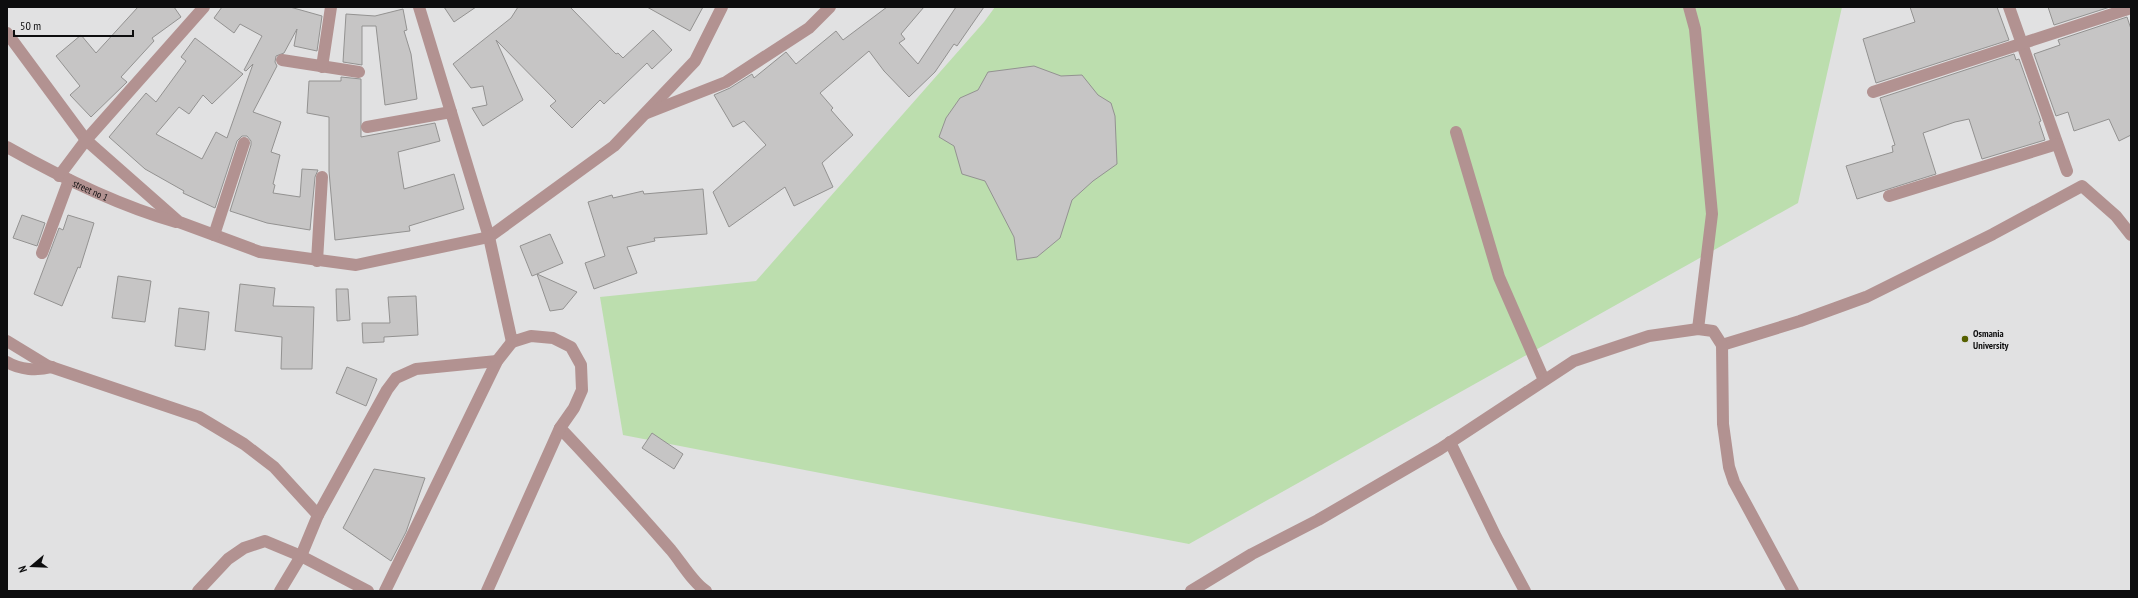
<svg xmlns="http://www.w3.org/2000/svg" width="2138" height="598" viewBox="0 0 2138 598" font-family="'PT Sans Narrow',sans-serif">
  <rect width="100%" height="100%" fill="#e1e1e2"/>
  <!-- green -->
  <path fill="#bcdeae" d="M995,7h847l-44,196 -609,341 -566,-109 -23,-138 156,-16 228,-259z"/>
  <!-- building -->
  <path fill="#c6c5c5" stroke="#939291" d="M138,7h36l7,10 -29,21 2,3 -33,36 6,5 -36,35 -21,-22 10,-9 -24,-30 25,-21 15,18z
    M222,7h68l32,9 -5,35 -23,-5 3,-17 -13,24 -8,3 -1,6 2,4 -24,46 28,10 -10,30 9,3 -7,29 2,1 -2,8 27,4 2,-28 16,1 -3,7 -5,53 -43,-7 -37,-12 21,-66v-4l-4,-5h-5l-5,5 -22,67 -32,-15 1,-2 -39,-22 -36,-32 37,-44 10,9 30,-41 -5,-4 14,-19 48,36 -31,30 -9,-9 -14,19 -10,-7 -23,27 46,25 14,-27 11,6 26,-74 -7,7 -2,-1 18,-34 -22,-12 -6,9 -20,-15z
    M444,7h32l-22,15z
    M518,7h52l46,47 2,-1 5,5 30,-28 19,20 -20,19 -5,-6 -43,41 -4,-4 -28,28 -22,-22 6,-5 -60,-61 27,60 -40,26 -11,-18 15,-3 -4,-19 -12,2 -18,-24 58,-46z
    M647,7h56l-13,24z
    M887,7h37l-23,27 4,5 -6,4 19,21 38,-57h28l-27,39 -3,-2 -19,28 -26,25 -25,-26 -15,-20 -49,42 13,15 -2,2 22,25 -31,28 11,24 -39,19 -9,-19 -56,40 -16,-35 53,-47 -22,-24 -11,6 -19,-32 16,-7 22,-14 2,4 32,-26 10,12 40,-33 7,9z
    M1910,7h87l12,33 -133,43 -13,-44 52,-17z
    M2048,7h62l-56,18z
    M403,9l4,21 -3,1 7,23 6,45 -32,6 -9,-79h-14v39l-19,-3 3,-48 29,2z
    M2127,17l4,12v106l-12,6 -10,-22 -35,12 -6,-19 -12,4 -22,-62 26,-9 -2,-5z
    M2014,54l2,6 3,-1 22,62 -2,1 6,18 -63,19 -13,-40 -14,3 -32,11 13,41 -79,25 -11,-33 47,-14 -1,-6 3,-1 -15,-47z
    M1034,66l27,10 21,-1 16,20 13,8 4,13 2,48 -24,17 -21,19 -12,38 -23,19 -20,3 -3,-23 -29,-56 -23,-7 -8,-28 -15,-9 7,-19 14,-20 18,-8 10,-18z
    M341,77l20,2v58l74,-14 5,18 -42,11 6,37 50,-15 10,35 -55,17 1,5 -75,9 -6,-69v-54l-22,-4 2,-32h32z
    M703,189l4,45 -53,4 1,3 -28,6 10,26 -43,16 -9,-26 20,-7 -17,-54 24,-7 1,3 30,-7 1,3z
    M22,215l23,8 -8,23 -24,-8z
    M68,215l26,8 -14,45 -2,-1 -16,39 -28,-12 25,-66 4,2z
    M550,234l13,29 -26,11 40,18 -14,17 -13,2 -13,-37 -5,2 -12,-30z
    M118,276l33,5 -6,41 -33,-4z
    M240,284l35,4 -2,18 41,1 -2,62h-31l1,-32 -47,-6z
    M336,289h12l2,31 -13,1z
    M416,296l2,39 -34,2v5l-21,1 -1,-20h28l-2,-26z
    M179,308l30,4 -4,38 -30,-4z
    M347,367l30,12 -11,27 -30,-13z
    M652,433l31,21 -9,15 -32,-21z
    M374,469l51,9 -19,54 -15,29 -48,-33z"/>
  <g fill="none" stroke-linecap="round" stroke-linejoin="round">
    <!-- minor -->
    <g stroke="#b29291" stroke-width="12">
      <path d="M419,7l70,230 23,105 19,-6 22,2 18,9 10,18 1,25 -8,18 -14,20c38,40 75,81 111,122 10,12 23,34 35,41"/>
      <path d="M1689,7l6,22 17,185 -14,115"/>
      <path d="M2009,7l58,164"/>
      <path d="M7,33l79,107 93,82 81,30 96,13 133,-28 125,-91 81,-85 27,-54"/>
      <path d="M282,60l77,12"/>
      <path d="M322,67l9,-60"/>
      <path d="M1873,92l258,-84"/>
      <path d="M647,113l79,-31 83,-54 21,-21"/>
      <path d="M367,127l84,-15"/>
      <path d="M1456,132l43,145 45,103"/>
      <path id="s1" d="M7,147c53,30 110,58 169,75"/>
      <path d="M59,176l27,-36 118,-133"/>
      <path d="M1889,196l168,-52"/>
      <path d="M214,235l30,-92"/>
      <path d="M42,253l27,-73"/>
      <path d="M317,261l5,-84"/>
      <path d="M7,341l41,25 151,51 45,27 30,23 44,48 -17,41 -21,35"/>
      <path d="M1722,345l78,-24 66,-24 127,-63 89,-48 34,30 15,19"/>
      <path d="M7,362c13,8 30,9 45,5"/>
      <path d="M1450,442l46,95 29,54"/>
      <path d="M318,515l69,-125 9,-12 20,-9 81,-8"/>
      <path d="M198,591l30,-32 16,-11 21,-7 36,15 67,35"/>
      <path d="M385,591l112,-230 15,-19"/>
      <path d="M487,591l73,-163"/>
      <path d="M1191,591l61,-37 66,-34 122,-71 134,-88 75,-25 49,-7 15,2 9,14 1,79 6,43 5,15 59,109"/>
    </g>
  </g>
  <!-- markers -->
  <circle fill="#566000" stroke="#e1e1e2" stroke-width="1.5" cx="1965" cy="339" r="4"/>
  <g text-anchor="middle" stroke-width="3.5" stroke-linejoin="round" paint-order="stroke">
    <!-- street labels -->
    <g font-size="10" fill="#0d0d0e" stroke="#e1e1e2">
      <text dy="4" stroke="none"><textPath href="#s1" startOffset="94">street no 1</textPath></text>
    </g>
    <!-- poi labels -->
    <g font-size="10" font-weight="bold" fill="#0d0d0e" stroke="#e1e1e2" text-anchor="start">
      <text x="1973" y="337">Osmania<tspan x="1973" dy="12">University</tspan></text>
    </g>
  </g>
  <!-- border -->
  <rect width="2138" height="598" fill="none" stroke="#0d0d0e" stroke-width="16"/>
  <!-- north arrow -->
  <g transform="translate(32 566) rotate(251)" stroke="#e1e1e2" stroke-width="3" paint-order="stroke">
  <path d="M0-3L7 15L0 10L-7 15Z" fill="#0d0d0e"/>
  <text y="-6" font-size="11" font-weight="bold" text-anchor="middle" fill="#0d0d0e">N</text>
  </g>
  <!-- scale -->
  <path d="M14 30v6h119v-6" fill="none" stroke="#0d0d0e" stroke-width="2"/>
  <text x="20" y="30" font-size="12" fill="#0d0d0e" stroke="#e1e1e2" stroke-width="3" paint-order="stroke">50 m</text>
</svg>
